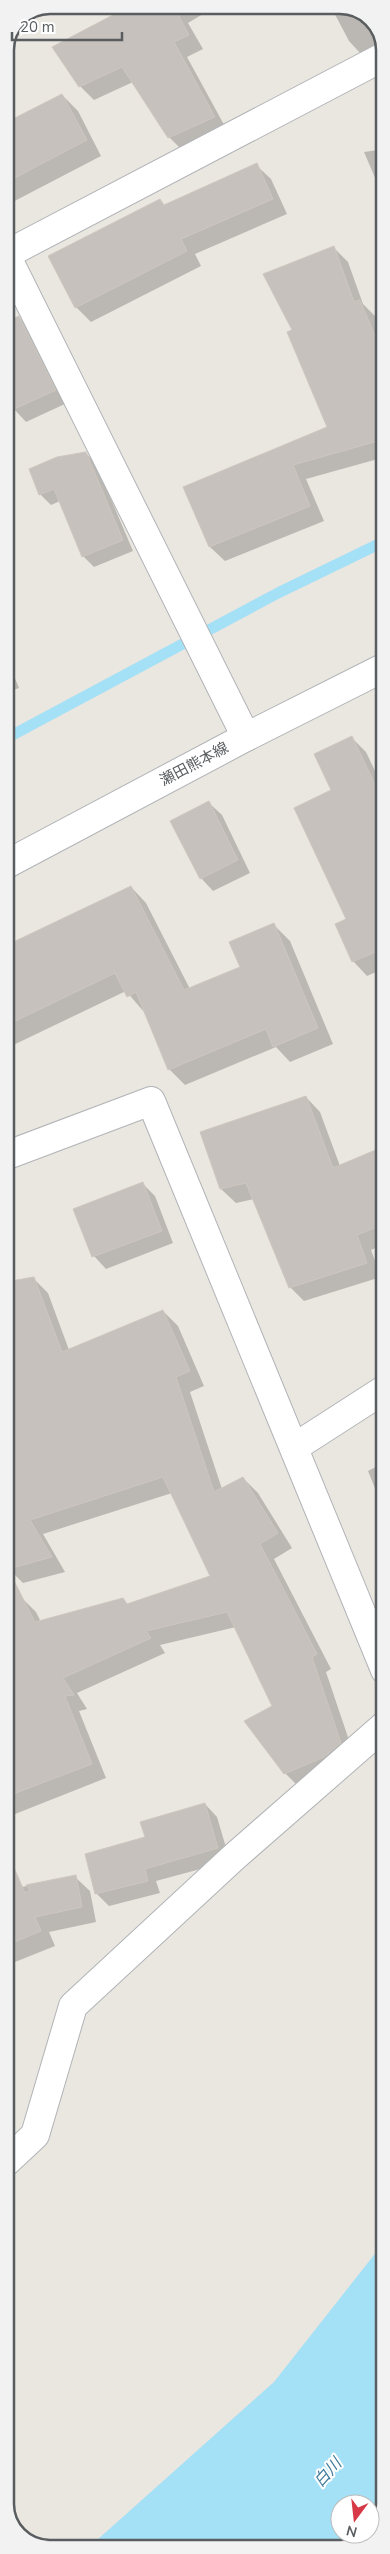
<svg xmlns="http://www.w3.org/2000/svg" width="390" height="2554" viewBox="0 0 390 2554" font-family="'Nunito Sans','Noto Sans JP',sans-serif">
  <rect width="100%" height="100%" fill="#eae6e0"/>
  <!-- water -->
  <path fill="#a4e0f6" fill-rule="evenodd" d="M385,2241v263l-11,30 -28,15h-259l187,-167zM340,2504h30v30h-30z"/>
  <!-- shadow -->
  <path fill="#0003" d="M117,5h101l-30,18 15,26 -16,8 41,75 -44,20 -15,-15 -36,-55 -39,18 -14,-14 41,-73z
    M330,5h16l26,13 12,24 -23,12 -12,-13z
    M62,95l16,16 23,45 -96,50v-81z
    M385,149v52l-21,-49z
    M256,165l15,14 16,35 -92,40 6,12 -110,56 -15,-15 84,-106 5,5z
    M334,248l14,14 15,42 12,12 3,9 7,-3v135l-79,22 18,42 -99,40 -15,-14 119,-119 -36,-98z
    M19,318l12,12 36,73 -41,19 -12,-13z
    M86,453l10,11 37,87 -39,16 -11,-11 -23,-55 -9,4 -11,-11z
    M5,654l14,34 -14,5z
    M352,738l14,14 19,40v176l-18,8 -14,-15 -20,-170z
    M209,803l13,12 28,58 -37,18 -12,-13z
    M131,887l15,16 44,86 52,-21 32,-43 16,16 43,103 -43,18 -14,-15 -91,38 -16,-16 -25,-57 -18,-21 -121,58v-102z
    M306,1097l14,15 20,54 45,-19v97l-14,6 10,27 -77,24 -14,-14 -36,-88 -18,4 -15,-14 -19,-57z
    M142,1183l13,13 18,47 -67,26 -12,-13z
    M33,1278l15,15 21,57 94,-39 15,15 26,60 -14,6 32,97 21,-11 15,15 34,55 -18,11 57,110 -5,3 29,86 -55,30 -15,-15 -11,-67 -38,-79 -76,18 5,8 -88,40 10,16 -8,2 27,67 -101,40v-95l17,-125 14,14 5,10 81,-23 6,6 84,-29 -40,-83 -129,41 22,38 -42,11 -15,-15z
    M385,1462v51l-17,-42z
    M205,1804l12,13 13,44 -74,20 4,12 -51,13 -12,-12 -11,-40 60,-16z
    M5,1875l6,14 64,-12 15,14 6,31 -47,10 6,14 -50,20z
    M5,2039l9,9 -9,6z
    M5,2097l3,12 -3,1z"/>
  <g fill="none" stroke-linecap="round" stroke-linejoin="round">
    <!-- stream -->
    <path stroke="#a4e0f6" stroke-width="11" d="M5,739l273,-146 107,-52"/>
  </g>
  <!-- building -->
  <path fill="#c6c1bd" stroke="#cec7bf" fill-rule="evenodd" d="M132,5h41l16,30 -15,7 41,75 -47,21 -46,-71 -43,20 -27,-40z
    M62,94l25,46 -82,43v-60z
    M257,163l16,36 -92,40 6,12 -112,57 -27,-52 112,-57 4,6z
    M334,246l20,56 6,-2 25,60v79l-92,26 17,41 -101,41 -26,-60 144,-60 -40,-95 5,-2 -29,-56z
    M19,316l37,74 -44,20 -7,-16v-72z
    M86,452l37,88 -41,17 -28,-68 -15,6 -10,-26 28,-12z
    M352,736l33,70v142l-33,14 -17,-38 11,-5 -52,-111 37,-18 -17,-36z
    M209,801l29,59 -38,19 -30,-58z
    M131,886l53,104 56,-23 -11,-25 45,-19 44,105 -45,19 -7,-18 -98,41 -32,-78 -9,5 -12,-24 -110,53v-80z
    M306,1096l27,72 52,-22v78l-28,11 10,28 -78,25 -43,-105 -26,6 -20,-57z
    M143,1182l19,49 -70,26 -19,-48z
    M34,1277l28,75 101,-42 27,61 -14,6 38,115 29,-15 35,56 -18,11 57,110 -5,3 29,86 -17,14 -40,17 -40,-53 28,-15 -45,-94 -81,19 5,7 -88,40 11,17 -9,1 27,68 -79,30 -8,-19v-493zM163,1477l47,99 -83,28 -4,-6 -88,24 -27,-53 44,-12 -22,-37z
    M205,1803l13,45 -73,21 3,12 -53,13 -10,-40 60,-17 -5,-15z
    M5,1847l20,46 5,-3 -4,-5 50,-10 6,32 -47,10 6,14 -36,15z"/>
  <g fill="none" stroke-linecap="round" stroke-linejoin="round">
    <defs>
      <path id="minor" d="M5,253l241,484
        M5,255l380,-199
        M5,1156l146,-55 234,569
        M295,1447l90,-58
        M5,2163l30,-28 38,-129 161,-149 151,-132"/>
      <path id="secondary" d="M5,865l241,-128 139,-70"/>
    </defs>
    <!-- minor casing -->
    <use href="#minor" stroke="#b1b4b7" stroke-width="30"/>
    <!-- secondary casing -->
    <use href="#secondary" stroke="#b0b4b6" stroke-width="30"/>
    <!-- minor -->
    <use href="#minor" stroke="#fff" stroke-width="28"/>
    <!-- secondary -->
    <use href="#secondary" stroke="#fff" stroke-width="28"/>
  </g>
  <g text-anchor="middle" stroke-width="4" stroke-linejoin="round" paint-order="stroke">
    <!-- street labels -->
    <g font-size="15" fill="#595d5f" stroke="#fff">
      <text transform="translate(194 764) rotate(-28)" y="5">瀬田熊本線</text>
    </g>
    <!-- water labels -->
    <g font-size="16" font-style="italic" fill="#427d9c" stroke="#fff">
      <text transform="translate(327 2472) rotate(-48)" y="6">白川</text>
    </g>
  </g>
  <!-- crop -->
  <path d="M0 0H390V2554H0ZM50 14H340A36 36 0 0 1 376 50V2504A36 36 0 0 1 340 2540H50A36 36 0 0 1 14 2504V50A36 36 0 0 1 50 14Z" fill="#f2f2f2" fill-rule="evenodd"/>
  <path fill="none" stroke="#595d5f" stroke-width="2.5" d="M50 14H340A36 36 0 0 1 376 50V2504A36 36 0 0 1 340 2540H50A36 36 0 0 1 14 2504V50A36 36 0 0 1 50 14Z"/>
  <!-- north arrow -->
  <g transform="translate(355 2519) rotate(195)"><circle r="24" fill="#ffffff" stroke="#bdbebf"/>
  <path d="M0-4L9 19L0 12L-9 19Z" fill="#d73947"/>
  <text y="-8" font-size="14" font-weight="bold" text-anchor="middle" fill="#595d5f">N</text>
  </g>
  <!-- scale -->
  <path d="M12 32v8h110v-8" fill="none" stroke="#595d5f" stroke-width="2.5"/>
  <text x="20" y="32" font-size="15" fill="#595d5f" stroke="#ffffff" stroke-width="4" paint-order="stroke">20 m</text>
</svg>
